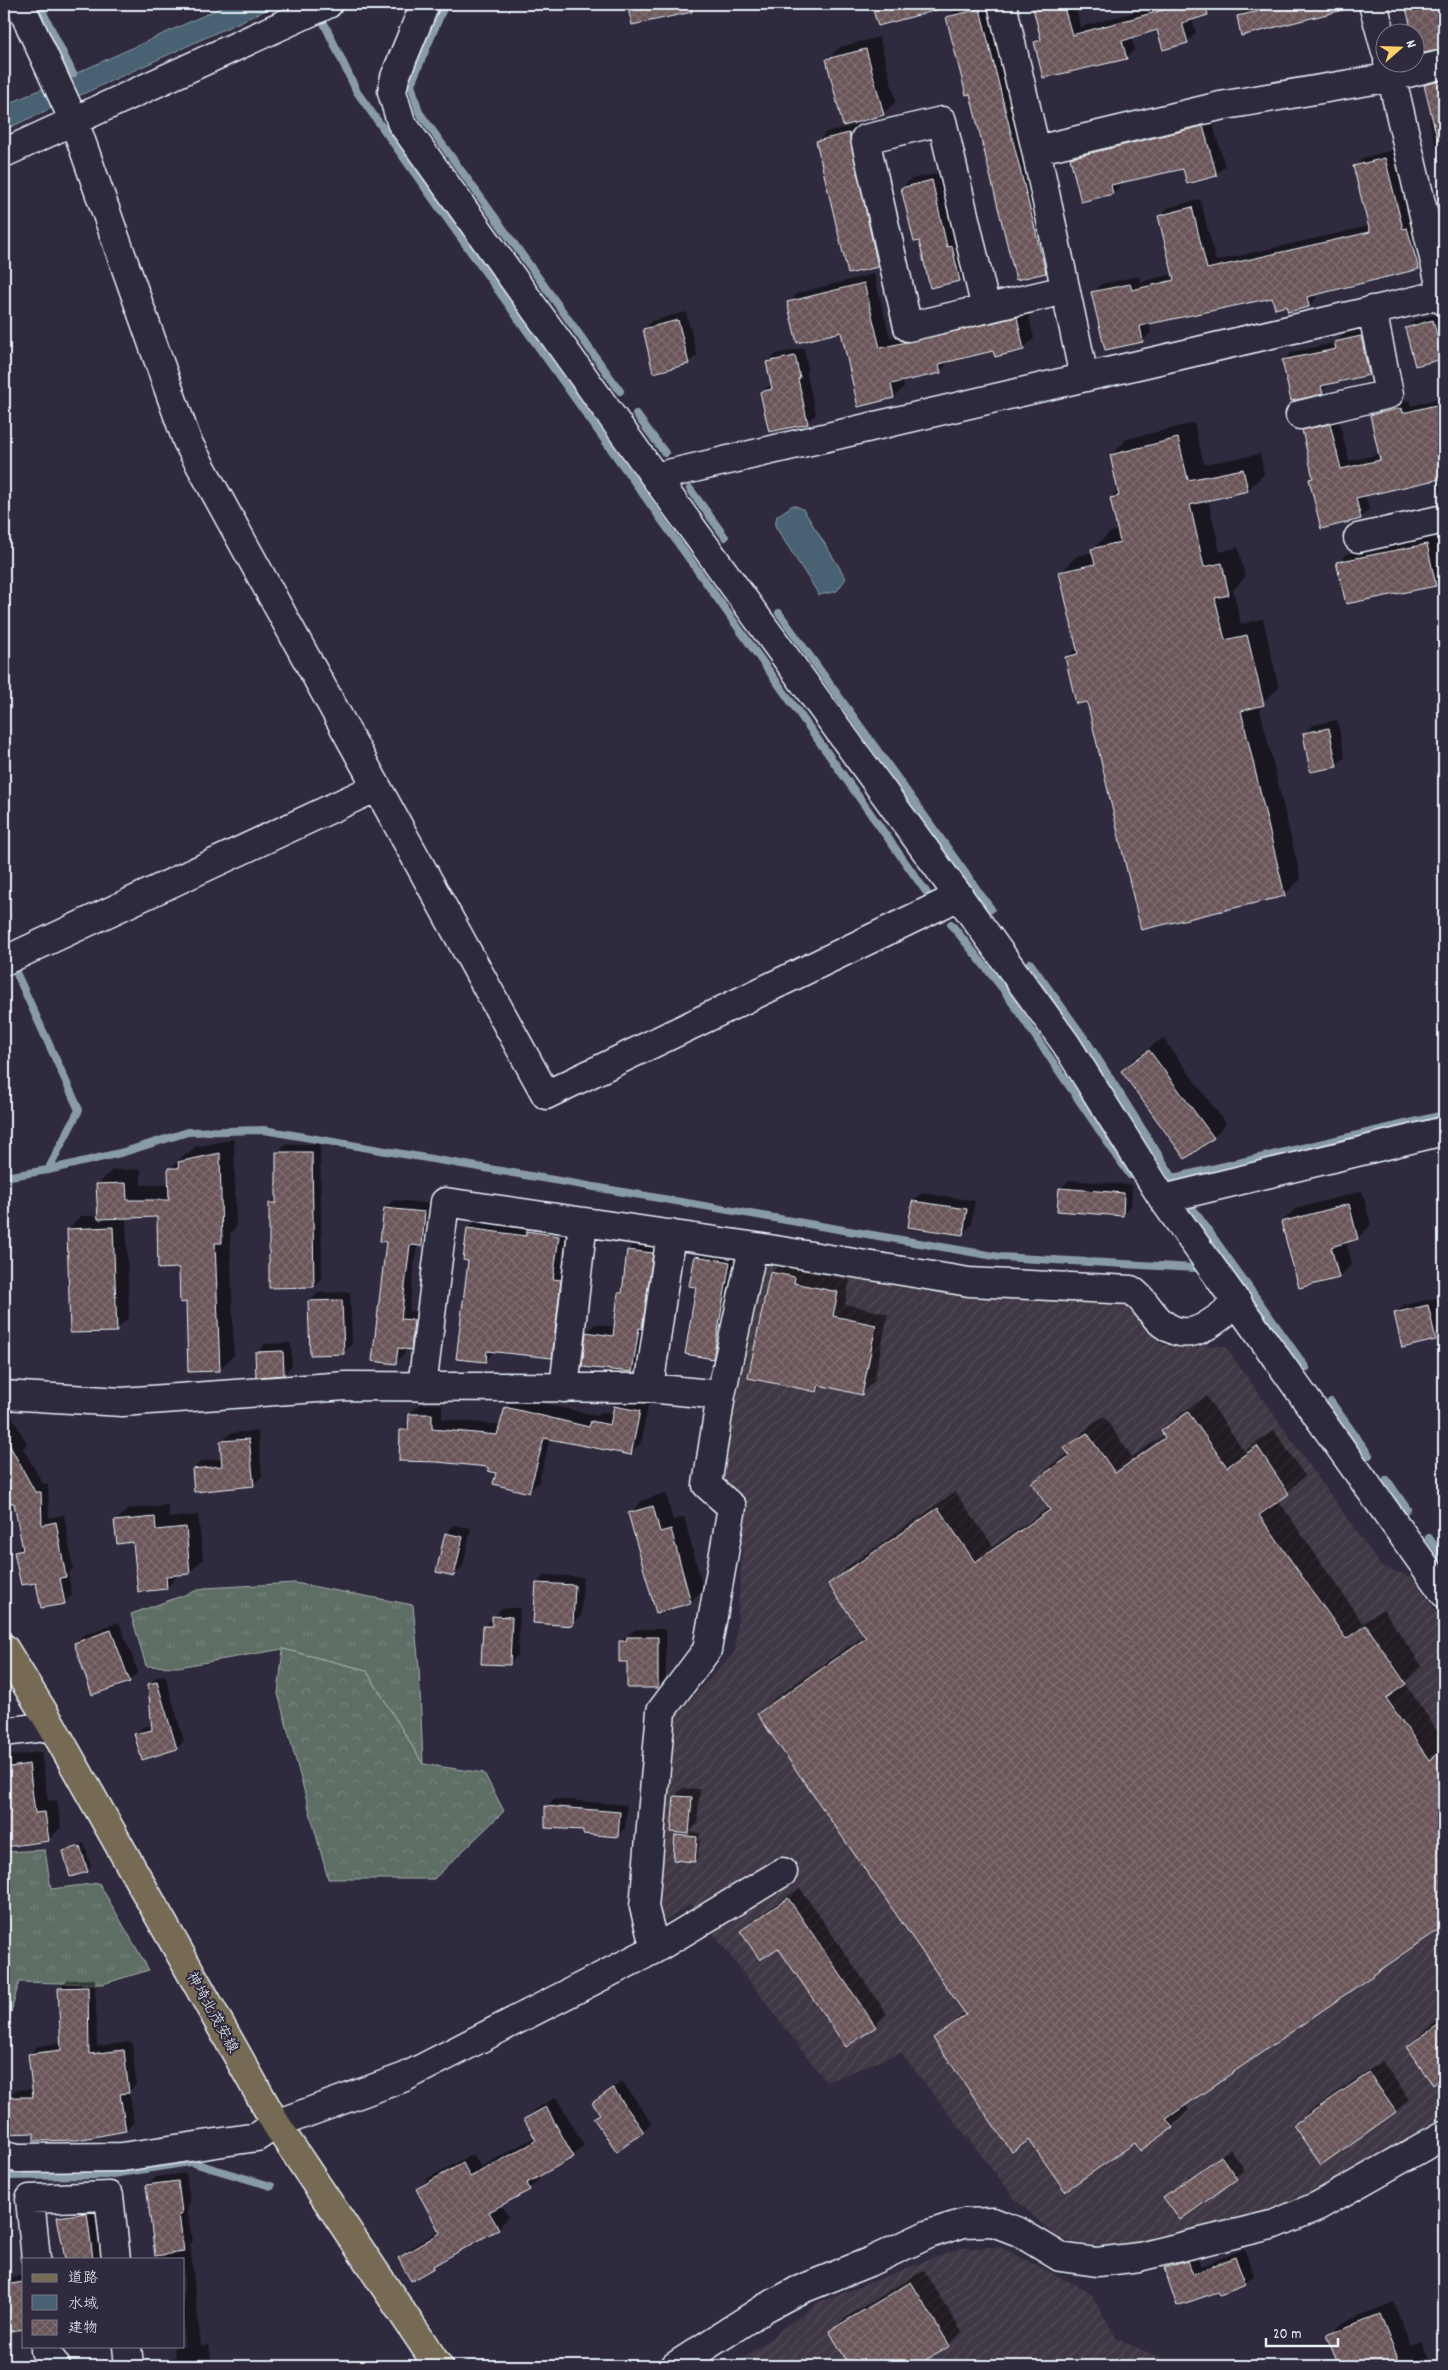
<svg xmlns="http://www.w3.org/2000/svg" width="1448" height="2370" viewBox="0 0 1448 2370" font-family="Dekko,'Klee One',sans-serif">
  <defs>
    <pattern id="industrial-furrows" width="10" height="10" patternUnits="userSpaceOnUse" patternTransform="scale(1.25)"><rect width="10" height="10" fill="#413745"/><path d="M-1 1l2-2M0 10L10 0M9 11l2-2" fill="none" stroke="#534b57"/></pattern>
    <pattern id="grass-tufts" width="24" height="20" patternUnits="userSpaceOnUse" patternTransform="scale(1.25)"><rect width="24" height="20" fill="#5e6e65"/><path d="M3 7l-1-3M5 7V3M7 7l1-3M15 17l-1-3M17 17v-4M19 17l1-3" fill="none" stroke="#75837c"/></pattern>
    <pattern id="forest-crowns" width="20" height="18" patternUnits="userSpaceOnUse" patternTransform="scale(1.25)"><rect width="20" height="18" fill="#5e6e65"/><path d="M2 6a3 3 0 1 1 6 0M12 15a3 3 0 1 1 6 0" fill="none" stroke="#75837c"/></pattern>
    <pattern id="building-cross-hatch" width="8" height="8" patternUnits="userSpaceOnUse" patternTransform="scale(1.25)"><rect width="8" height="8" fill="#6a5559"/><path d="M0 0l8 8M0 8l8-8" fill="none" stroke="#7f6e72"/></pattern>
  </defs>
  <rect width="100%" height="100%" fill="#2f2a3d"/>
  <filter id="ink" filterUnits="userSpaceOnUse"><feTurbulence type="fractalNoise" baseFrequency=".02" numOctaves="2"/><feDisplacementMap in="SourceGraphic" scale="10" xChannelSelector="R" yChannelSelector="G"/><feConvolveMatrix kernelMatrix="1 2 1 2 8 2 1 2 1" color-interpolation-filters="sRGB"/></filter>
  <g filter="url(#ink)">
    <!-- industrial -->
    <path fill="url(#industrial-furrows)" d="M766,1260l365,44 32,41 62,1 156,220 32,12 31,45v498l-165,90 -167,37 -52,-8 -44,-40 -115,-147 -75,29 -135,-178 -30,19 -5,-32 15,-171 64,-68 11,-155 -26,-20z
      M1000,2247l90,45 27,47 63,27h-447l84,-63 142,-55z"/>
    <!-- grass -->
    <path fill="url(#grass-tufts)" stroke="#a3b0ae" d="M295,1583l118,22 6,62 4,97 -57,-94 -83,-21 -105,18 -32,-1 -15,-52 73,-26z
      M45,1850l6,39 48,-6 50,87 -46,14 -84,-2 -15,57v-187z"/>
    <!-- forest -->
    <path fill="url(#forest-crowns)" stroke="#a3b0ae" d="M283,1649l83,21 57,94 61,9 20,38 -70,68h-106l-50,-185z"/>
    <!-- water -->
    <path fill="#496273" stroke="#899ba8" d="M229,4h50l-275,126v-24z
      M793,505l10,4 43,69 -9,13 -18,4 -44,-69 2,-10z"/>
    <!-- shadow -->
    <path fill="#0007" d="M873,4h53v1l-48,19z
      M973,4h19l64,258 -11,10 -74,-180 -24,-74 11,-10z
      M1034,4h40l7,23 65,-18 -1,-5h42l9,29 -9,9 -29,-13 -27,8 4,12 -9,9 -91,-16 6,-6z
      M1264,4h95l-117,30 -4,-18 9,-8z
      M1408,4h36v44l-25,5z
      M879,37l17,64 -13,13 -56,-54 13,-13z
      M1444,83v74l-5,2 -10,-40 4,-4 3,-30z
      M1211,118l14,48 -9,9 -33,-7 -62,14v3l-8,8 -31,8 -10,-43 8,-8z
      M857,125l29,132 -8,8 -60,-124 8,-9z
      M1393,150l18,71 4,-1 12,39 -9,9 -102,26 1,4 -9,8 -21,-1 -14,-8 -124,26 2,9 -8,9 -50,-48 8,-9 38,-8 1,6 34,-8 -14,-58 8,-8 32,-9 16,62 154,-35 -15,-59 8,-9z
      M940,173l16,66 4,-1 8,33 -8,9 -40,-40 -18,-52 9,-9z
      M874,274l16,64 137,-30 7,30 -11,11 -29,1 -44,10 -10,12 -37,8 1,7 -10,10 -52,-67 -54,-27 10,-10z
      M686,312l11,43 -9,8 -44,-34 8,-8z
      M1441,313l3,12v30l-2,2 -36,-29 9,-8z
      M1370,328l7,38 -8,8 -39,8 -8,10 -39,-31 9,-9 43,-9 9,-9z
      M804,348l4,20 -2,3 10,43 -9,8 -46,-30 11,-9 -4,-21 8,-8z
      M1444,397v33l-14,3 14,26v34l-4,1 -4,-21 -71,22 4,14 -9,9 -50,-38 4,-4 -11,-45 8,-9 27,-6 11,45 31,-7 -9,-38 9,-9 30,-7 1,6z
      M1194,423l10,41 56,-10 4,20 -16,16 -40,9 12,53 18,-5 7,30 -12,13 8,34 22,-5 16,69 -20,17 42,174 -17,16 -196,-195 -22,-42 12,-12 -18,-73 17,-17 16,-4v-3l16,-16 9,-3 -7,-32 8,-8 -8,-35 16,-16z
      M1444,535v44l-8,6 -98,-22 8,-9z
      M1337,720l8,37 -9,8 -32,-31 9,-9z
      M1163,1038l63,86 -13,13 -90,-66 12,-13z
      M234,1139l2,88 -6,7 4,121 -15,15 -32,-69 -7,-34 -22,-51 -32,1 3,100 -13,13 -48,-101 13,-13h18l-1,-31 14,-15 29,-1v16h29v-16l15,-15h3l7,-7z
      M286,1144h34l2,134 -8,8 -44,-82 7,-8v-44z
      M1069,1180l63,5 -1,21 -9,8 -62,-25z
      M1362,1191l9,34 -13,13 -12,3 6,23 -13,13 -57,-55 13,-13z
      M922,1193l53,8 -4,24 -9,9 -49,-33z
      M394,1200l39,4 -3,32 -8,9 -5,-1 -8,67 13,1 -3,28 -9,9 -5,-1 -1,6 -8,8 -11,-154z
      M476,1220l91,8 -6,43 7,1 -8,77 -9,8 -57,-7 -8,11 -16,-101 -2,-31z
      M636,1242l24,3 -20,117 -8,9 -45,-39 9,-8 19,3 4,-34 5,-4 4,-39z
      M704,1248l34,6 -17,95 -9,9 -15,-72 -1,-29z
      M784,1260l22,5 -1,6 45,9 -5,24 43,10 -14,67 -12,12 -39,-8 -6,6 -45,-119z
      M350,1292l2,52 -9,9 -34,-51 9,-9z
      M1437,1298l7,32 -8,9 -40,-25 8,-9z
      M291,1343l1,22 -8,9 -28,-21 9,-9z
      M626,1396l23,5 -8,42 -11,10 -80,-15 -11,44 -11,10 -38,-26 -89,-35 9,-9v-8l10,-10h22v15l59,6 5,-18 10,-10 81,19 5,-4 12,2 1,-8z
      M1206,1396l38,55 30,-21 31,46 -27,24 85,123 20,-14 39,57 -17,17 39,58v184l-259,179 4,6 -17,17 -37,14 -105,-3 -95,-100 30,-26 -206,-298 17,-17 89,-62 -35,-51 17,-17 108,-75 38,54 57,-39 -17,-24 17,-17 19,-13 -3,-4 17,-17 21,-16 28,41 32,-22 -2,-3 17,-17z
      M7,1407l20,37 -4,4 20,36h5l1,34 15,-3 9,53 -5,6 4,21 -8,8 -27,-22 -21,-29 7,-7 -8,-43h-3l-8,-16v-77z
      M258,1431l4,45 -9,9 -60,-16 9,-8 21,-2 -1,-17 8,-9z
      M666,1493l7,27 11,-3 19,72 -13,13 -60,-89 13,-13z
      M168,1505l1,13 29,-3 5,44 -13,13 -11,1 -12,15 -33,-47 -19,-19 13,-13z
      M454,1525l17,3 -8,38 -9,9 -8,-41z
      M545,1575l38,2 -2,39 -9,9 -35,-42z
      M502,1608h18l-2,47 -9,9 -25,-38z
      M119,1622l19,50 -9,9 -54,-38 8,-8z
      M636,1629h30v49l-9,9 -28,-27 -9,-19z
      M165,1675l19,66 -7,7 -42,-14 8,-7 10,-2 -4,-41 8,-7z
      M41,1752l7,49 9,-1 4,27 -13,13 -44,5v-88z
      M683,1788l17,1 -3,35 -8,8 11,1 -2,24 -4,4 -18,-25 4,-5 -5,-35z
      M554,1799l73,6 -2,23 -7,7 -33,-6 -38,-23z
      M84,1843l7,24 -4,4 -23,-19 4,-4z
      M800,1888l87,126 -12,12 -29,20 -68,-99 -36,-16 11,-11z
      M95,1979l2,67 35,-4 4,42 -7,7 5,31 -8,8 -122,2v-24l4,-10 8,-8 17,-1 -4,-35 9,-8 24,-3 -2,-55 8,-8z
      M1444,2017v58l-11,8 -25,-36 17,-17z
      M1382,2061l27,38 -13,12 -75,52 -26,-38 13,-13z
      M622,2081l30,42 -9,8 -48,-12 5,-6 -6,-10z
      M556,2097l28,48 -11,11 -35,19 2,3 -11,11 -28,15 8,13 -11,11 -59,33 -28,18 -12,-21 11,-10 30,-18 -22,-41 10,-11 45,-24 8,13 54,-30 -10,-17 11,-11z
      M1230,2149l15,21 -65,48 -15,-21 8,-8z
      M186,2173l4,30 -3,3 5,36 -2,2 11,102 8,-1 3,21h-36l-2,-20h10v-87h-28l-9,-74 9,-8z
      M8,2179l5,41 -9,9v-49z
      M95,2206l5,41 6,-1 1,13h-42l-6,-41 8,-9z
      M1244,2249l10,26 -9,9 -26,6 -53,-22 8,-8 23,-7 5,13z
      M924,2270l38,62 -13,13 -36,21h-62l-21,-35 13,-12z
      M24,2275v53l-20,3v-53z
      M1394,2302l17,44 12,-4 10,24h-93l-12,-30 13,-13z"/>
    <g fill="none" stroke-linecap="round" stroke-linejoin="round">
      <!-- stream -->
      <path stroke="#899ba8" stroke-width="8" d="M39,4l34,70
        M445,4l-34,80 8,28 201,279
        M324,23l33,69 570,801
        M636,414l29,39
        M690,489l35,48
        M779,613l212,296
        M951,924l52,65 127,186
        M4,946l75,164 -31,60
        M1030,963l57,79 86,136 271,-63
        M4,1177l44,-7 76,-18 64,-20 76,-2 736,127 194,11
        M1193,1209l113,159
        M1331,1402l38,53
        M1387,1480l20,29
        M1429,1538l15,21
        M4,2176l102,-1 84,-13 81,24"/>
    </g>
    <!-- building -->
    <path fill="url(#building-cross-hatch)" stroke="#e8f1f8" d="M627,4h64l1,8 -60,13z
      M871,4h65l1,6 -59,16z
      M1032,4h31l9,31 113,-31h20l3,11 -26,8 6,20 -25,7 -6,-20 -35,11 5,18 -84,19 -9,-36 7,-2z
      M1289,4h53l1,6 -102,26 -4,-20z
      M1405,4h36l3,12v33l-26,5 -2,-22h-4z
      M980,9l66,264 -30,7 -46,-186 -4,1 -20,-78z
      M866,49l18,66 -41,11 -17,-67z
      M1444,80v57l-7,1 -13,-53z
      M1203,126l14,50 -30,8 -4,-15 -72,16 2,9 -32,8 -11,-44z
      M849,133l29,134 -30,7 -32,-133z
      M1385,158l18,71 4,-1 12,41 -112,28 2,10 -21,5 -2,-6 -11,3 -3,-11 -132,28 3,16 -38,8 -14,-58 39,-8 2,6 42,-10 -16,-64 34,-9 15,62 163,-37 -17,-66z
      M932,180l15,67 5,-1 8,35 -30,7 -11,-47 -5,1 -13,-54z
      M864,283l16,65 137,-31 7,33 -29,7 -2,-6 -54,13 2,9 -50,11 3,14 -36,9 -17,-75 -44,11 -10,-41z
      M678,320l11,44 -36,9 -10,-44z
      M1433,320l10,39 -28,7 -10,-38z
      M1361,336l8,39 -48,11 2,8 -32,7 -9,-41 54,-11 -2,-7z
      M795,356l5,22 -2,1 10,45 -39,8 -9,-40 12,-3 -6,-27z
      M1444,403v75l-88,20 5,21 -40,10 -12,-50 4,-1 -11,-48 28,-6 11,45 39,-9 -10,-45 32,-7 1,5z
      M1178,438l10,42 55,-11 5,22 -58,14 14,62 18,-4 7,32 -14,3 10,42 22,-5 17,70 -23,6 44,185 -144,34 -54,-228 -11,2 -11,-47 13,-3 -19,-82 36,-8 -4,-15 29,-7 -10,-44 9,-2 -9,-41z
      M1427,544l9,42 -90,18 -10,-42z
      M1329,728l8,39 -27,5 -7,-39z
      M1149,1050l65,88 -29,21 -64,-88z
      M276,1152h36l2,135 -45,1v-85h7z
      M220,1153l2,90h-7l5,128 -32,1 -2,-70 -6,1 -1,-35 -21,1 -1,-52 -59,2 -2,-35 30,-1 1,17h42l-1,-32h11l-1,-6z
      M1059,1188l65,5 -1,23 -66,-5z
      M912,1201l55,8 -4,26 -55,-8z
      M1349,1204l9,35 -27,8 8,31 -40,10 -18,-66z
      M384,1208l41,4 -3,34 -12,-1 -9,74 13,1 -3,30 -13,-2 -2,16 -24,-3 14,-119 -6,-1z
      M113,1227l4,105 -47,1 -3,-104z
      M467,1228l59,8 1,-5 32,5 -6,43 8,1 -9,78 -65,-7 -1,11 -30,-3 12,-98 -5,-1z
      M627,1250l26,3 -11,76 -3,-1 -7,44 -50,-5 4,-35 27,4 5,-43h4z
      M695,1256l35,6 -17,97 -28,-5 11,-67 -7,-1z
      M770,1272l25,5 -1,6 44,9 -5,24 43,9 -14,70 -43,-10 -2,7 -69,-14z
      M342,1300l2,54 -34,1 -2,-54z
      M1428,1305l8,35 -34,8 -8,-35z
      M283,1351l1,24 -28,2 -1,-25z
      M614,1406l26,5 -9,44 -87,-17 -15,55 -36,-9 3,-11 -8,-2v-4l-51,-5 -38,-1 1,-31h8l1,-16h23v15l65,6 8,-28 84,20 2,-6 19,4z
      M1188,1412l39,55 30,-21 32,48 -30,21 87,124 20,-14 40,59 -20,14 43,62 15,-11v177l-278,193 7,9 -33,23 -5,-8 -70,48 -36,-51 -17,12 -79,-114 33,-23 -209,-301 109,-76 -38,-54 110,-76 37,54 75,-52 -19,-27 39,-27 -6,-8 23,-15 28,40 50,-35 -4,-7z
      M4,1435l31,57h6l1,33 14,-3 10,55 -6,1 5,26 -24,4 -5,-25 -15,2 -7,-33 9,-2 -9,-47h-6v-20l-4,3z
      M249,1439l5,47 -60,6 -2,-23 30,-3 -2,-25z
      M653,1506l7,26 11,-3 20,74 -35,10 -28,-100z
      M155,1517l1,13 30,-3 4,47 -24,2 1,13 -29,3 -5,-50 -16,2 -3,-23z
      M445,1533l18,4 -9,39 -18,-4z
      M536,1583l39,2 -2,41 -40,-3z
      M492,1616l20,1 -2,48 -29,-1 2,-38h9z
      M111,1630l19,52 -38,13 -18,-52z
      M627,1637h31v51h-31v-26h-8v-21h7z
      M157,1682l20,67 -35,11 -8,-26 18,-4 -4,-46z
      M29,1764l6,49 10,-1 4,29 -45,6v-79z
      M674,1796l18,1 -3,37 -18,-2z
      M545,1806l75,6 -2,25 -35,-3v-4l-38,-2z
      M675,1835l22,2 -2,25 -22,-2z
      M80,1846l8,26 -18,5 -7,-26z
      M788,1898l88,129 -30,20 -68,-99 -18,12 -20,-29z
      M88,1987l1,67 35,-4 5,43 -9,1 6,37 -49,9 -43,1v-8l-30,1v-29l3,-8h26l-5,-43 33,-4 -3,-62z
      M1444,2021v55l-11,9 -27,-38z
      M1369,2073l27,39 -75,53 -28,-40z
      M613,2088l31,44 -27,20 -24,-34 7,-4 -8,-11z
      M546,2107l28,50 -47,26 3,7 -41,22 10,17 -66,37 1,2 -23,13 -13,-23 42,-25 -24,-44 47,-26 7,14 59,-32 7,-5 -12,-21z
      M1221,2156l16,23 -57,41 -17,-23z
      M178,2181l4,32 -3,1 5,38 -29,4 -9,-71z
      M87,2213l6,46h-28l-8,-42z
      M1235,2257l11,28 -26,10 -2,-3 -41,14 -13,-38 24,-7 5,13z
      M24,2282v47l-20,3v-47z
      M911,2282l39,64 -35,20h-65l-21,-35z
      M1380,2314l21,52h-62l-13,-31z"/>
    <g fill="none" stroke-linecap="round" stroke-linejoin="round">
      <defs>
        <path id="minor" d="M20,4l54,117 113,320 359,654 397,-191 16,-9
          M425,4l-30,73 -3,15 9,30 254,355 411,567 97,155 281,394
          M1002,4l34,146 48,227
          M1373,4l13,48
          M1388,62l56,239
          M1036,150l184,-44 172,-29 52,-13
          M4,153l324,-149
          M986,309l-44,-188 -77,18 43,188 157,-37
          M1300,415l89,-21 -17,-84
          M655,477l789,-183
          M1358,538l86,-19
          M4,961l371,-173
          M1163,1199l281,-68
          M422,1387l23,-185 312,45
          M564,1388l19,-166
          M649,1388l22,-154
          M4,1395l118,7 224,-16 303,2 72,7 -14,90 25,22 -25,143 -46,61 -17,196 11,42
          M721,1395l31,-143 5,-5 212,35 162,8c14,9 19,24 32,34 29,22 51,-4 75,-21
          M4,1732l48,-6
          M4,2155l14,3 104,-1 135,-20 19,-13 129,-47 250,-128 128,-77
          M36,2259l-6,-60 79,-3 7,63
          M45,2346v5l11,15
          M127,2346l2,20
          M675,2366l90,-58 32,-17 72,-29 60,-28 35,-11 29,-1 26,10 41,25 37,5 42,-5 136,-33 43,-18 126,-71"/>
        <path id="major" d="M4,1648l48,78 224,398 162,242"/>
      </defs>
      <!-- minor casing -->
      <use href="#minor" stroke="#e8f1f8" stroke-width="31"/>
      <!-- major casing -->
      <use href="#major" stroke="#e8f1f8" stroke-width="31"/>
      <!-- minor -->
      <use href="#minor" stroke="#2f2a3d" stroke-width="28"/>
      <!-- major -->
      <use href="#major" stroke="#766a54" stroke-width="28"/>
    </g>
  </g>
  <g text-anchor="middle" stroke-width="4" stroke-linejoin="round" paint-order="stroke">
    <!-- street labels -->
    <g font-size="15" fill="#e8f1f8" stroke="#2f2a3d">
      <text transform="translate(213 2012) rotate(61)" y="5">神埼北茂安線</text>
    </g>
  </g>
  <!-- margin -->
  <rect width="1448" height="2370" fill="none" stroke="#2f2a3d" stroke-width="20"/>
  <rect x="10" y="10" width="1428" height="2350" fill="none" stroke="#e8f1f8" stroke-width="2" filter="url(#ink)"/>
  <!-- legend -->
  <rect x="22" y="2258" width="162" height="90" fill="#2f2a3d" stroke="#797a88"/>
  <rect x="32" y="2274" width="25" height="8" fill="#766a54" stroke="#797a88"/>
  <text x="68" y="2282" font-size="15" fill="#e8f1f8">道路</text>
  <rect x="32" y="2295" width="25" height="15" fill="#496273" stroke="#797a88"/>
  <text x="68" y="2308" font-size="15" fill="#e8f1f8">水域</text>
  <rect x="32" y="2320" width="25" height="15" fill="url(#building-cross-hatch)" stroke="#797a88"/>
  <text x="68" y="2332" font-size="15" fill="#e8f1f8">建物</text>
  <!-- north arrow -->
  <g transform="translate(1400 48) rotate(70)"><circle r="24" fill="#2f2a3d" stroke="#797a88"/>
  <path d="M0-4L9 19L0 12L-9 19Z" fill="#ffd166"/>
  <text y="-8" font-size="14" font-weight="bold" text-anchor="middle" fill="#e8f1f8">N</text>
  </g>
  <!-- scale -->
  <path d="M1266 2338v8h72v-8" fill="none" stroke="#e8f1f8" stroke-width="2.5"/>
  <text x="1273" y="2338" font-size="15" fill="#e8f1f8" stroke="#2f2a3d" stroke-width="4" paint-order="stroke">20 m</text>
</svg>
